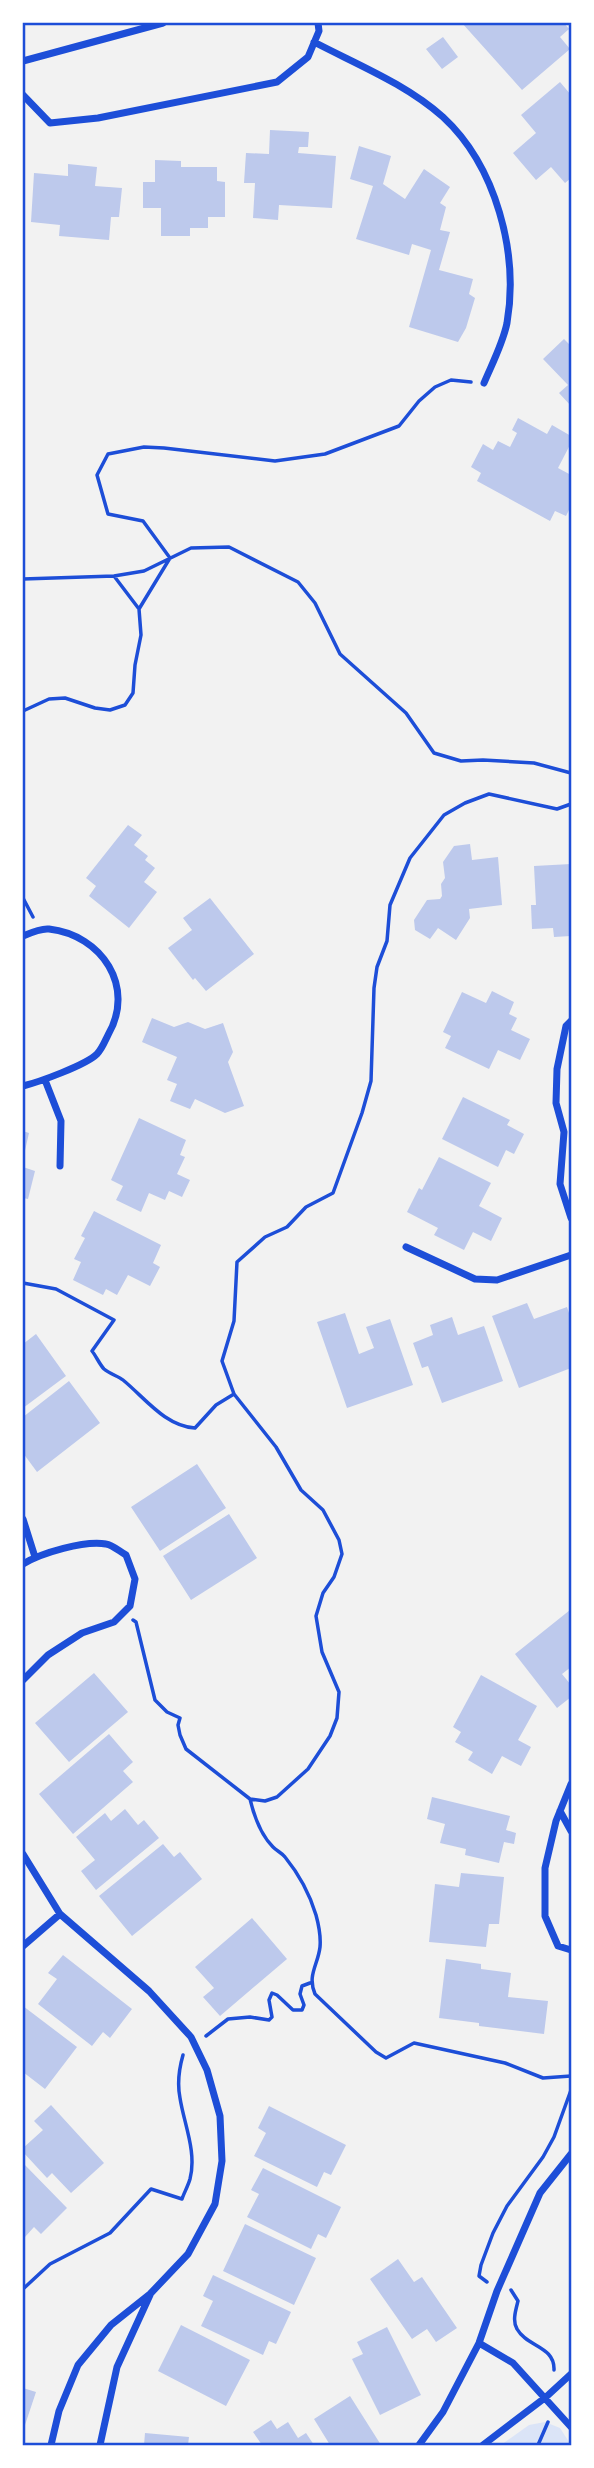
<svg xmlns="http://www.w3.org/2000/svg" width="594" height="2468" viewBox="0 0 594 2468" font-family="'PT Sans',sans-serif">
  <rect width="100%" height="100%" fill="#f2f2f2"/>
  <!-- green -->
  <path fill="#dbe4f7" d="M545,2422l15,6 11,17h-70l28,-20z"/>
  <!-- building -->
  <path fill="#bdc9ec" d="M462,23h102l5,6 -9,8 10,12 -48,41z
    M443,37l15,20 -16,12 -16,-20z
    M560,82l11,13v83l-6,5 -14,-16 -15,13 -23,-27 23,-20 -15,-18z
    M270,130l39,2 -1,15h-9l-1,6 38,3 -4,52 -53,-3 -1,15 -25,-2 2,-35h-11l2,-30 23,1z
    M359,146l32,10 -8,28 22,15 19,-30 26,18 -10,16 6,4 -6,23 10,2 -11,38 34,9 -4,15 6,4 -9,30 -8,14 -49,-15 22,-77 -19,-6 -3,11 -53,-16 17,-53 -23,-7z
    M155,160l26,1v6h36v14l8,1v35h-17v11h-18v8h-29v-28h-18v-26h12z
    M68,164l29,3 -2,19 27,2 -3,29h-8l-2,23 -50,-4 1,-11 -29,-3 3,-49 34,3z
    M564,339l7,7v60l-12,-13 9,-8 -25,-26z
    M518,418l29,16 5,-9 19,11v7l-13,25 13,7v31l-5,10 -11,-5 -5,10 -73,-40 4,-8 -10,-6 12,-23 10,6 5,-9 12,6 7,-14 -5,-3z
    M128,825l14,10 -8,10 14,11 -3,4 10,8 -11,14 13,10 -28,36 -40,-32 7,-10 -10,-8z
    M470,844l2,16 26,-3 4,48 -33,4 1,9 -14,22 -18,-12 -8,11 -15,-9 -1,-10 13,-20 13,-1 2,-3 -1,-12 4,-6 -2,-16 11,-16z
    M571,864v72l-17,1 -1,-9 -21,1 -1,-24h5l-2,-39z
    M210,898l44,56 -48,37 -11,-13 -2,2 -25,-32 24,-18 -9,-12z
    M492,991l22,11 -5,12 8,4 -6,12 19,9 -10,21 -22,-10 -9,19 -44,-21 6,-12 -8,-4 19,-40 24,11z
    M152,1018l22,9 14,-5 17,7 18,-6 10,29 -5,10 16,44 -19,7 -30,-14 -5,10 -20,-8 7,-17 -10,-4 10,-23 -35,-15z
    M463,1097l47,23 -3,5 17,9 -10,20 -8,-4 -8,17 -56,-28z
    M139,1118l47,22 -6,15 5,2 -8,17 13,6 -8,17 -13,-6 -4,9 -16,-7 -8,19 -25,-12 7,-14 -12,-6z
    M23,1131l6,2 -5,22h-1z
    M439,1157l52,26 -12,23 23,12 -11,23 -18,-9 -9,18 -30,-15 4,-7 -31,-16 12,-24 3,2z
    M23,1167l12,4 -7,28 -5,-1z
    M94,1211l67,34 -8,18 7,4 -10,19 -22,-11 -11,20 -11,-6 -3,6 -30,-15 8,-18 -7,-3 11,-21 -4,-2z
    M527,1303l7,16 33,-12 4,12v49l-52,20 -27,-72z
    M345,1313l14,41 15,-6 -8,-21 24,-8 23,66 -66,23 -30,-86z
    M452,1317l6,18 26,-9 19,55 -61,22 -14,-37 -6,2 -9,-25 20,-8 -3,-10z
    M36,1334l30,42 -43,32v-64z
    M69,1381l31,42 -63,49 -14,-19v-36z
    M197,1464l29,44 -66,43 -29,-44z
    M229,1514l28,44 -66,42 -28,-44z
    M570,1610l1,57 -9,7 9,11v12l-14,11 -42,-54z
    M94,1673l34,39 -59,50 -34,-39z
    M481,1675l56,31 -19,34 13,7 -10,19 -19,-10 -10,18 -24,-14 5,-8 -18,-10 6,-10 -8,-5z
    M109,1734l24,28 -10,9 10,11 -60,52 -34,-40z
    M432,1797l78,19 -4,14 10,3 -2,11 -10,-2 -5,21 -34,-8 1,-6 -26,-6 5,-19 -18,-5z
    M125,1809l13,16 6,-5 15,18 -63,52 -15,-19 14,-11 -19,-23 29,-24 6,8z
    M163,1844l11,13 6,-5 22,27 -70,57 -33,-40z
    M461,1873l43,4 -5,47h-10l-3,23 -57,-5 6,-58 24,3z
    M252,1918l35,41 -67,57 -17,-19 11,-9 -19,-21z
    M63,1955l69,54 -22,29 -7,-6 -11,14 -54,-42 19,-25 -9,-6z
    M446,1959l35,5v5l30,4 -3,24 40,4 -4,33 -65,-8v-3l-40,-5z
    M23,2006l54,41 -32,42 -22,-17z
    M51,2105l53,58 -33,30 -19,-20 -5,5 -24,-26v-4l20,-18 -9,-9z
    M269,2106l77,39 -15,30 -7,-3 -7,15 -63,-31 12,-23 -8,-5z
    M23,2163l44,45 -26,26 -7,-7 -9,10 -2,-2z
    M263,2168l78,39 -15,31 -8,-4 -7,15 -64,-32 12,-23 -8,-4z
    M245,2224l71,34 -22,47 -71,-34z
    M398,2259l16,23 8,-5 35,51 -21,14 -9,-13 -15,10 -42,-60z
    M213,2275l78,37 -15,32 -7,-3 -6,14 -62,-29 12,-25 -10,-5z
    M181,2325l69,35 -24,46 -68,-35z
    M387,2327l34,68 -41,20 -28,-56 11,-5 -6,-12z
    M23,2388l13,4 -13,39z
    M350,2396l31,49h-51l-16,-26z
    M271,2420l6,9 11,-7 10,16 8,-5 8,12h-52l-9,-13z
    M145,2433l44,4 -1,8h-44z"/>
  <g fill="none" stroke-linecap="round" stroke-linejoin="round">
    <!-- path -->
    <path stroke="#1d4ed8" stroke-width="3.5" d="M114,576l25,33 31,-51 -27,-37 -35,-7 -11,-39 11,-21 36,-7 20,1 111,13 50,-7 74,-28 20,-25 16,-14 16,-7 20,2
      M23,579l91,-3 30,-5 47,-23 38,-1 69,35 17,21 25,51 66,59 28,40 27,8 22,-1 51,3 37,10
      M23,711l26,-12 16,-1 30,10 15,2 15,-5 8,-12 2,-28 6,-30 -2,-26
      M23,898l10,19
      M23,1283l33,6 58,31 -22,31c4,5 8,14 12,18 6,5 14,7 19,11 22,18 42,46 72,48l21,-23 18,-11
      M133,1620l3,2 19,78 12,12 13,6 -2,7 2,10 6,14 64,50 15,2 12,-4 31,-28 22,-33 7,-18 2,-26 -17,-40 -6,-36 7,-23 11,-16 8,-23 -3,-14 -16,-30 -22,-20 -25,-43 -42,-53 -12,-33 12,-40 3,-59 28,-25 22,-10 19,-20 27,-14 29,-80 9,-32 3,-93 3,-21 10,-26 3,-36 20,-47 34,-43 21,-12 24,-9 68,15 14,-5
      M250,1799c4,17 10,35 23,48 4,4 9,6 12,10 13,16 25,38 31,58 3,11 5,21 4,32 -2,18 -13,28 -5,47l61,58 10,6 28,-15 91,20 38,15 28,-2
      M206,2036l22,-17 22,-2 19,3 3,-3 -3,-17 3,-7 5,2 16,15h9l2,-5 -4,-11 2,-8 8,-3
      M487,2282l-8,-6 2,-11 12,-32 14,-27 36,-49 11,-20 17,-47
      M23,2289l27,-25 60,-31 41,-44 31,10c2,-6 6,-13 8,-20 7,-27 -6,-55 -10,-81 -3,-15 -1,-29 3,-43
      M511,2290l7,11c-2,8 -6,20 -1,28 10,18 38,17 37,41
      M538,2445l10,-23"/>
    <!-- minor -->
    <path stroke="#1d4ed8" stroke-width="7" d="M314,42c44,23 92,42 129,75 53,49 76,136 64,206 -4,20 -15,41 -23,60
      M23,61l140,-38
      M23,95l27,28 48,-5 179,-36 31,-25 11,-26 -1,-8
      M23,936c7,-3 18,-8 26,-7 53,6 87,58 59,106 -3,6 -6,14 -11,19 -11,11 -58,28 -74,32
      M571,1021l-5,5 -9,43 -1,34 8,29 -4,52 11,34
      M45,1080l16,41 -1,45
      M406,1247l69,32 22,1 74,-25
      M23,1519l12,38
      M23,1564c18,-11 62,-24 83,-20 7,1 14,8 20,11l9,24 -5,27 -16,16 -32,11 -34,22 -25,25
      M571,1784l-15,37 -11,47v48l13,30 13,4
      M560,1811l11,20
      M23,1854l37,60 89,77 42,46 16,33 13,46 2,45 -7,43 -27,50 -38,40 -39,31 -33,40 -19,46 -8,34
      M23,1946l37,-32
      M479,2343l34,20 58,64
      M100,2445l17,-78 33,-72
      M419,2445l24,-33 36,-69 18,-52 43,-98 31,-39
      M483,2445l63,-48 25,-23"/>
  </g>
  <!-- border -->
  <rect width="594" height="2468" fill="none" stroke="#ffffff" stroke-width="49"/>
  <rect x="24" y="24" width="546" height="2420" fill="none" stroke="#1d4ed8" stroke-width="2.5"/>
</svg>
